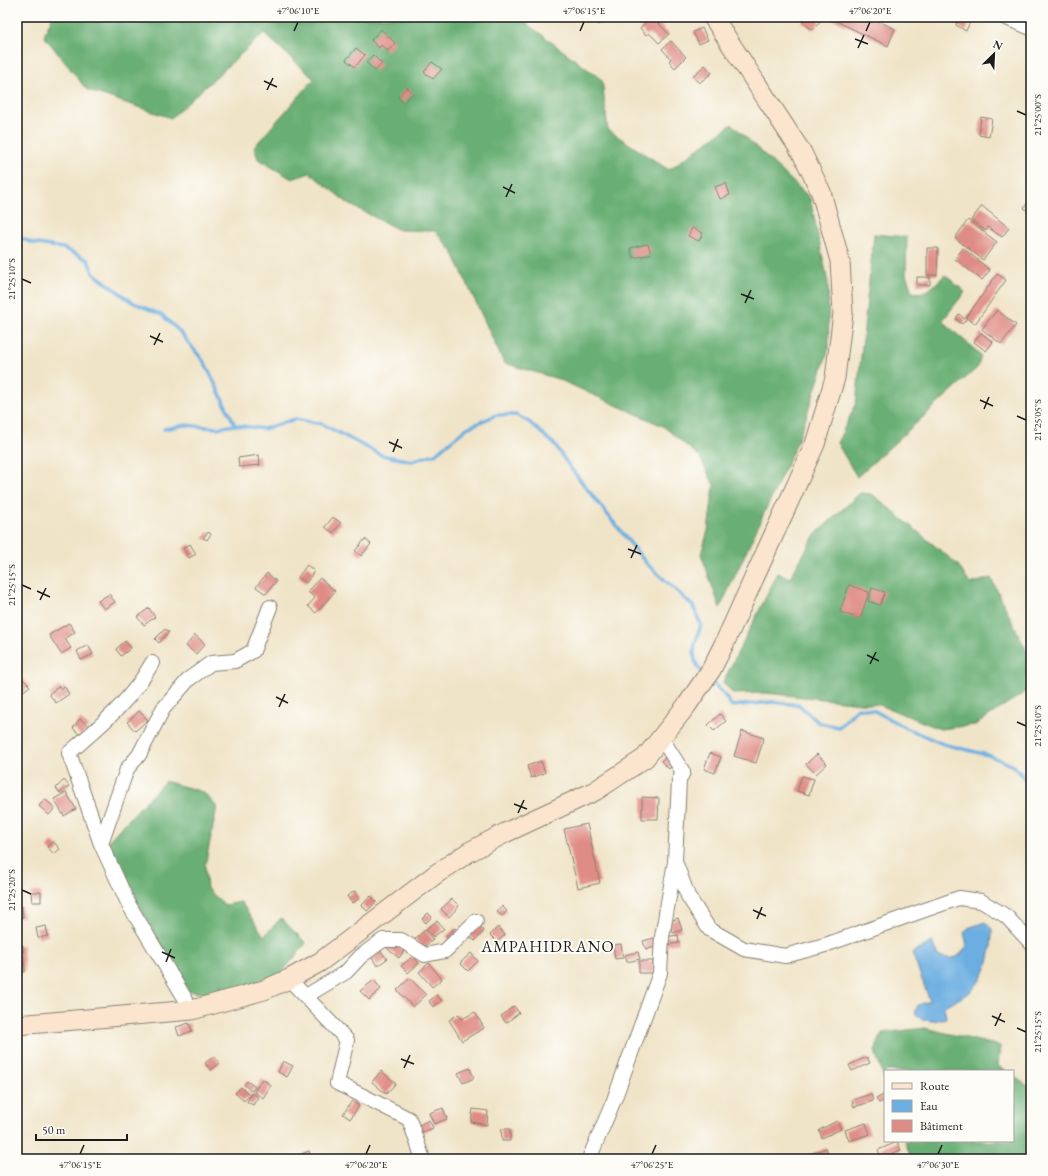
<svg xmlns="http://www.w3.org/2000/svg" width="1048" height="1176" viewBox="0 0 1048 1176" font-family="'EB Garamond',serif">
  <rect width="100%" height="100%" fill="#fdfcf7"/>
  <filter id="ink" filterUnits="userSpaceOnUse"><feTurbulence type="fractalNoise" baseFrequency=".025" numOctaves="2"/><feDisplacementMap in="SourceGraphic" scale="8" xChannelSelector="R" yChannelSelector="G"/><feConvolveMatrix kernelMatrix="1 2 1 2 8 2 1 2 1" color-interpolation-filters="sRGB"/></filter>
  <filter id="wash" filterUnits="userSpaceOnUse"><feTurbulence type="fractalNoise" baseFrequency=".012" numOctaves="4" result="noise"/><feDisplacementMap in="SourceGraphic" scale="16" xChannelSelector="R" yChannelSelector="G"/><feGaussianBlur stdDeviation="0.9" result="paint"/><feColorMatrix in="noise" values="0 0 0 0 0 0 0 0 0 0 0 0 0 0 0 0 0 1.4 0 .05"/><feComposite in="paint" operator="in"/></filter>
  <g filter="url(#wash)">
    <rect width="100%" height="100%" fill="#f0e4c8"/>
    <!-- forest -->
    <path fill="#69af74" stroke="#426648" d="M52,17h466l84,63 6,50 61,40 63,-46 78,74 18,84 1,66 -30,90 -79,170 -19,-54 7,-23 6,-46 -15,-29 -36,-30 -105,-47 -54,-16 -52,-112 -17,-20 -36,-1 -50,-26 -39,-31 -18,6 -34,-20 -4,-12 60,-68 -50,-46 -93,85 -84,-28 -43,-54z
      M874,234l33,3 -1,37 6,18c14,4 23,-8 33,-17l20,17 -23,29 39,34 -3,12 -121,110 -20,-34 19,-39z
      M860,493l12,1 86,71 12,19 21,-6 40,82v28l-56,37 -35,4 -60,-24 -114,-12 -33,1 -10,-12 55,-109 12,5 24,-42z
      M165,781l38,11 14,15 -12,59 2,23 18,16 16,-3 23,34 17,-18 25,25c-8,10 -17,22 -26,31 -21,19 -65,23 -92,17l-55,-95 -25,-55z
      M925,1028l75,18 -2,20 8,5h-121v11l-10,-31 7,-18z
      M1013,1076l18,12v71h-120l-6,-18h108z"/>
    <!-- water -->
    <path fill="#6caee1" stroke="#44657e" d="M985,922l7,7c0,23 -4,47 -23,64 -7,5 -18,9 -25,13l2,12 -13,3 -11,-1 -7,-7 3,-8 12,-4 -18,-48 20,-11 6,14c16,4 21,3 29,-11l-3,-12 4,-5z"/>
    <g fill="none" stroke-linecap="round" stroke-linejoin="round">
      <!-- stream -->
      <path stroke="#6caee1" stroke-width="3.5" d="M17,236l15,7 31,5 25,12 5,13 39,29 30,13 17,16 26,32 30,62
        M164,429l21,-4 32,3 18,-3 29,4 31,-10 27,5 59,31 30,6 24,-7 32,-26 29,-13h20l13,7 25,22 15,22 77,97 47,43 8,19c-6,17 -13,34 2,48
        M710,680l12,12 10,14 40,-4 27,3 20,18 20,4 19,-19 15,2 31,17 39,17 45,11 26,11 17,20"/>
    </g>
    <g id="blocks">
      <!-- building -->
      <path fill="#e08c86" d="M592,17h16l-9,8z
        M652,17l17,17 -10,9 -10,-10 -3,2 -6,-7z
        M806,17h8l6,4 -7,9 -11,-8z
        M833,17h37l25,12 -7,17 -56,-27z
        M959,17l11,5 -4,9 -10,-6z
        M702,28l6,12 -9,4 -6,-12z
        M381,29l14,14 -7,8 -7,-6 -2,3 -8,-8z
        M671,41l15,16 -11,11 -6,-7 2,-2 -9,-10z
        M356,48l9,7 -10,12 -9,-7z
        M373,55l9,9 -7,7 -9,-9z
        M432,62l10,7 -9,10 -9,-7z
        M705,65l7,8 -13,10 -6,-7z
        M407,87l6,6 -10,10 -5,-6z
        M981,117l11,2 -3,18 -10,-2z
        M726,183l4,12 -10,4 -5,-12z
        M1031,198v15l-7,-5z
        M982,206l27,22 -7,9 -14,-10 -2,4 -15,-11z
        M968,220l29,22 -14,18 -28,-22z
        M692,228l11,5 -4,8 -11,-5z
        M648,244l3,10 -18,4 -3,-10z
        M927,248h11l-1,27h-10z
        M963,248l27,22 -8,10 -27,-21z
        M997,274l9,6 -31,44 -9,-6z
        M917,277h13v8h-13z
        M997,310l19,15 -15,19 -19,-15z
        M959,314l7,6 -4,4 -6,-5z
        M981,333l12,9 -7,9 -12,-9z
        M259,455l1,10 -21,2 -1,-9z
        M333,517l8,6 -8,10 -8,-6z
        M208,532l3,2 -4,6 -4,-2z
        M365,539l6,5 -10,12 -6,-5z
        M190,544l6,10 -7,4 -6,-10z
        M307,565l7,6 -8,12 -8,-6z
        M267,573l9,8 -10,13 -10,-7z
        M320,578l15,13 -19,22 -8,-7 7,-8 -7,-6z
        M849,585l20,7 -9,27 -20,-7z
        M872,588l13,4 -5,13 -12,-4z
        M109,594l6,8 -11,7 -6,-8z
        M149,608l6,9 -11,8 -7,-8z
        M69,623l6,9 -10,7 6,9 -10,6 -12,-19z
        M165,629l4,3 -10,11 -4,-4z
        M195,635l10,9 -9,10 -10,-8z
        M125,641l6,7 -10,8 -5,-7z
        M88,645l5,9 -12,6 -4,-9z
        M23,679l7,7 -13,10v-13z
        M59,686l2,3 3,-3 5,8 -13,9 -7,-9z
        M139,711l9,9 -13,11 -8,-9z
        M720,714l6,7 -12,10 -6,-6z
        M80,719l9,7 -8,10 -8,-8z
        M742,731l22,7 -8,25 -22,-7z
        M710,753l11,4 -6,16 -11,-4z
        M817,754l10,10 -11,10 -10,-10z
        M667,756l7,8 -5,5 -8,-8z
        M541,761l4,12 -14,5 -4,-12z
        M802,776l12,3 -5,16 -12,-4z
        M64,780l5,6 -9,7 -4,-5z
        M66,792l10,17 -12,7 -10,-17z
        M642,797l17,1 -1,21h-16z
        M45,799l10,9 -6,7 -10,-9z
        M587,824l13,59 -22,5 -14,-59z
        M53,841l7,8 -6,5 -7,-7z
        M355,891l4,8 -7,4 -5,-7z
        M31,892h10v10h-9z
        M371,896l5,6 -9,9 -5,-6z
        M452,899l7,7 -10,11 -8,-8z
        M22,906l1,11 -6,1v-11z
        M502,906l5,5 -5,5 -6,-5z
        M428,913l4,4 -6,6 -4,-4z
        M678,918l4,12 -9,3 -4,-11z
        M437,921l7,8 -11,8 -7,-8z
        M479,925l5,6 -9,10 -6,-5z
        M46,926l2,10 -10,2 -2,-10z
        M498,927l7,8 -8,7 -7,-7z
        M455,928l5,6 -9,8 -5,-6z
        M425,930l8,10 -11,8 -7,-9z
        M678,935l1,8 -13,2 -1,-8z
        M654,938l3,8 -11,4 -3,-9z
        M393,941l11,10 -5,7 -12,-10z
        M621,944l2,14 -8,1 -2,-14z
        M23,945l2,27 -8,1v-27z
        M380,950l7,9 -10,7 -6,-10z
        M638,952l2,7 -13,3 -2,-7z
        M471,953l7,8 -10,10 -8,-8z
        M413,956l6,7 -11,10 -7,-7z
        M639,961h14v12h-14z
        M429,963l13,16 -10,8 -13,-15z
        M410,978l16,17 -13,12 -16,-17z
        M374,980l7,9 -12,11 -9,-9z
        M437,995l5,6 -9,6 -4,-6z
        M514,1006l5,7 -13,10 -5,-7z
        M475,1012l9,16 -22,13 -13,-21 10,-6 3,5z
        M189,1023l3,8 -13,5 -3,-9z
        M214,1056l6,7 -9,7 -6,-7z
        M867,1057l3,6 -18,8 -3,-6z
        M283,1061l10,5 -6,11 -9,-5z
        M470,1068l4,10 -11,5 -5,-10z
        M381,1071l15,12 -10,11 -14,-12z
        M262,1079l9,6 -8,13 -9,-6z
        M247,1081l8,6 -3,4 -8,-6z
        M241,1087l9,8 -6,6 -9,-8z
        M252,1093l6,4 -5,8 -6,-3z
        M871,1094l2,7 -19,6 -2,-7z
        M885,1094v6l-6,3 -3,-4z
        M352,1101l7,5 -9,13 -7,-5z
        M443,1108l4,11 -13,5 -5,-11z
        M473,1109l15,2 -1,14 -16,-3z
        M429,1120l4,8 -13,5 -3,-7z
        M837,1121l4,8 -19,9 -3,-8z
        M866,1123l4,11 -21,7 -4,-11z
        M501,1129h9v12h-8z
        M897,1142l4,8 -20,8 -3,-8z
        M826,1148l3,8 -7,3h-12l-2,-4z
        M309,1151l3,8h-8l-2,-5z"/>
    </g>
  </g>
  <g filter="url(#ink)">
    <use href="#blocks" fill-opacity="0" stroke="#868072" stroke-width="1"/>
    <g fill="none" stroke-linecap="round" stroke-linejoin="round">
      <defs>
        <path id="street" d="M1004,17l27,11
          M152,663c-20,37 -52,63 -83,90l32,91 28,61 63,105
          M662,739l21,33 -4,9 -4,80 13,35 21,33 35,20 41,7 40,-11 134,-47 22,3 25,15 25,27
          M101,844l26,-75 12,-14 24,-46 26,-30 22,-16 24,-2 18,-10 17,-44
          M289,979l58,61 -10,43 72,36 14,40
          M306,996l40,-24 15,-16 22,-16h18l24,15 20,-4 31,-30
          M589,1159l25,-59 46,-127 2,-36 13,-75"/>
        <path id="secondary" d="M17,1025l175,-15 72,-20 25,-11 31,-17 116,-88 33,-22 36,-19 90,-42 50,-33 42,-53 24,-35 14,-28 90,-198 20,-66 8,-65 -3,-52 -19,-69 -19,-39 -89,-136"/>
      </defs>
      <!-- street casing -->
      <use href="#street" stroke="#868072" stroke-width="16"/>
      <!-- secondary casing -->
      <use href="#secondary" stroke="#868072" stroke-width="21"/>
      <!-- street -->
      <use href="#street" stroke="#fff" stroke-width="14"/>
      <!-- secondary -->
      <use href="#secondary" stroke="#fce5cf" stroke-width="19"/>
    </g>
  </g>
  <!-- ticks -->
  <path fill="none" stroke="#1c1c1c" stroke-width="1.5" d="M294,31l4,-9M580,31l4,-9M866,31l4,-9M855,39l13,5M858,48l6,-13M264,81l13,6M267,90l6,-12M1017,111l9,4M503,187l12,6M506,197l6,-13M22,279l9,4M741,294l13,5M745,303l6,-13M150,336l13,6M154,345l6,-12M980,400l13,6M984,409l5,-12M1017,416l9,4M389,442l13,6M393,452l5,-13M628,549l13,5M631,558l6,-13M22,585l9,4M37,591l13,6M40,600l6,-12M867,655l12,6M870,664l6,-12M276,697l12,6M279,707l6,-13M1017,722l9,4M514,804l13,5M518,813l6,-13M22,890l9,4M753,910l13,6M757,919l5,-12M162,952l13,6M166,962l5,-13M992,1016l13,6M995,1026l6,-13M1017,1028l9,4M401,1059l13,5M404,1068l6,-13M80,1154l4,-9M366,1154l4,-9M652,1154l4,-9M938,1154l4,-9"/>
  <g text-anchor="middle" stroke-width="4" stroke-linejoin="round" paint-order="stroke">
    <!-- neighbourhood labels -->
    <g font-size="16" letter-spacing="1" fill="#1c1c1c" stroke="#fdfcf7">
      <text x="548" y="952">AMPAHIDRANO</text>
    </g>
  </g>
  <!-- margin -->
  <rect width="1048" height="1176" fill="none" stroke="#fdfcf7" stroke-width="44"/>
  <!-- legend -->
  <rect x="884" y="1070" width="130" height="72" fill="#fdfcf7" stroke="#a3a29f"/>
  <rect x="892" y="1083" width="20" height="6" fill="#fce5cf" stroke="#a3a29f"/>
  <text x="920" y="1090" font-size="12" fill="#1c1c1c">Route</text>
  <rect x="892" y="1100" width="20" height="12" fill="#6caee1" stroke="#a3a29f"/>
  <text x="920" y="1110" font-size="12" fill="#1c1c1c">Eau</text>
  <rect x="892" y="1120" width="20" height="12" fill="#e08c86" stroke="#a3a29f"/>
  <text x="920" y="1130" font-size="12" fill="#1c1c1c">Bâtiment</text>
  <!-- north arrow -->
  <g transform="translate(994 54) rotate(24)" stroke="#fdfcf7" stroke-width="3" paint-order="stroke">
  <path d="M0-3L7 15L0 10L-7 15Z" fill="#1c1c1c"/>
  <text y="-6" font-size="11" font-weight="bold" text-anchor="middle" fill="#1c1c1c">N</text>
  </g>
  <!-- scale -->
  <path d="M36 1134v6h91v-6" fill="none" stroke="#1c1c1c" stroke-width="2"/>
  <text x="42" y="1134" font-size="12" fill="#1c1c1c" stroke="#fdfcf7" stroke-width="3" paint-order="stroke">50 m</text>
  <rect x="22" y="22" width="1004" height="1132" fill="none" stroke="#1c1c1c" stroke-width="1.5"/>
  <g font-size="10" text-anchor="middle" fill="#1c1c1c">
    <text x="298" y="14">47°06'10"E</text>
    <text x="584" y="14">47°06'15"E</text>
    <text x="870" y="14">47°06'20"E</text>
    <text transform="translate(1037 115) rotate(-90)" y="4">21°25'00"S</text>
    <text transform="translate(11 279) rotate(-90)" y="4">21°25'10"S</text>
    <text transform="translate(1037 420) rotate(-90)" y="4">21°25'05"S</text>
    <text transform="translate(11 585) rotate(-90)" y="4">21°25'15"S</text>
    <text transform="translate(1037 726) rotate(-90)" y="4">21°25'10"S</text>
    <text transform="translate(11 890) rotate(-90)" y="4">21°25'20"S</text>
    <text transform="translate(1037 1032) rotate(-90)" y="4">21°25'15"S</text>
    <text x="80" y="1168">47°06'15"E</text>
    <text x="366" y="1168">47°06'20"E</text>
    <text x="652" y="1168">47°06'25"E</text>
    <text x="938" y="1168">47°06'30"E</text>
  </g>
</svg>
